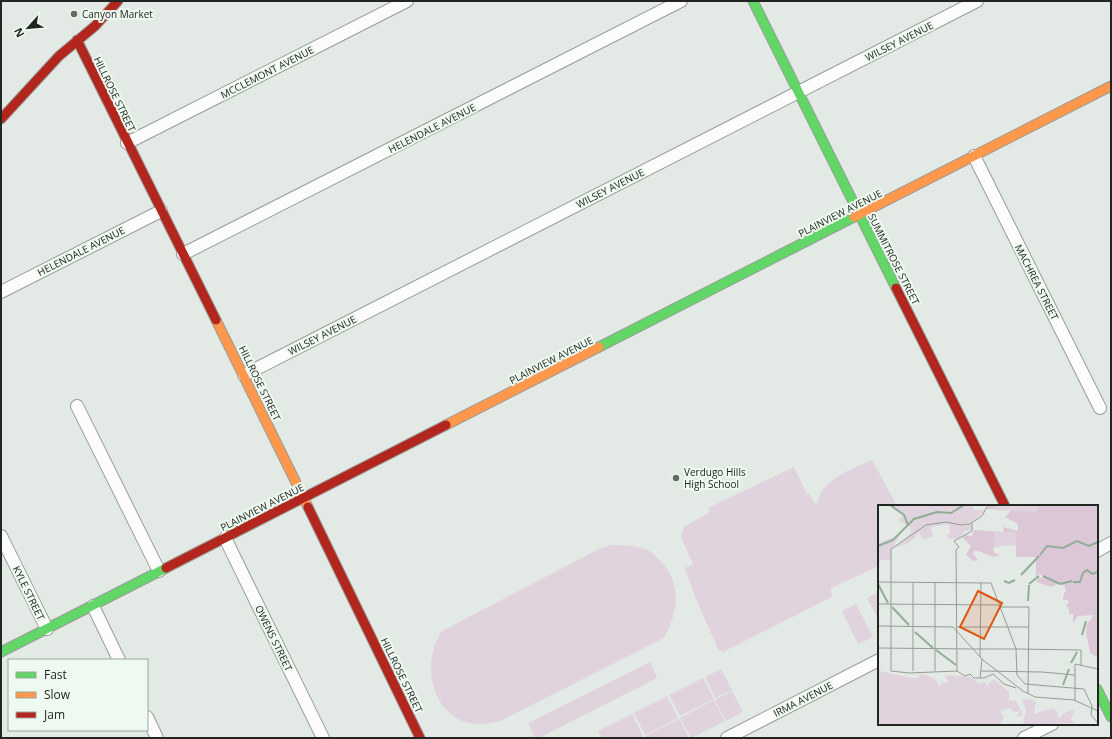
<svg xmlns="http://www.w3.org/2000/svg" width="1112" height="739" viewBox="0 0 1112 739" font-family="'Open Sans',sans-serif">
  <rect width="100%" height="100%" fill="#e3e9e4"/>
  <!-- park -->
  <path fill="#e0d3dd" d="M872,460l25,46h-18v60l-48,22 1,9 -109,55 -5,-3 -23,-53 -10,-28 8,-4 -12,-27 3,-10 26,-15 -2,-4 86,-41 13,27h2l7,12c5,-27 34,-36 56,-46z
    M611,545c12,0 23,0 34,4 8,3 14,10 19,16 18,23 13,49 0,73l-164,83c-15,4 -32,5 -45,-4 -27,-18 -31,-60 -13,-86l157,-82z
    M879,592v29l-12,-23z
    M856,604l17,33 -15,7 -16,-33z
    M650,662l7,16 -118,60h-4l-7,-15z
    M721,669l11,21 -17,8 -10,-21z
    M703,678l11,21 -34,17 -11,-21z
    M732,691l11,21 -17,9 -11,-21z
    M667,696l11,22 -33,17 -11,-22z
    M714,700l11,21 -34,17 -11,-20z
    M632,714l11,22 -5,2h-36l-4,-7z
    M679,719l10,19h-43l-1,-2z"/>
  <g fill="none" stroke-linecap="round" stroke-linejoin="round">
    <defs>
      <path id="street" d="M127,143l280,-142
        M974,156l126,252
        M183,254l498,-253
        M1,292l160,-81
        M244,375l733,-374
        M77,406l82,165
        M1,536l46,93
        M225,538l98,200
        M1097,551l14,-8
        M93,606l26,54
        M147,717l10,21
        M727,738l152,-78
        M1024,738l28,-14"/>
      <path id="fast" d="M753,1l143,287
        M599,347l255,-130
        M1,652l165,-84
        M1097,689l14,28"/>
      <path id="slow" d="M854,217l257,-131
        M216,320l92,187
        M446,425l153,-78"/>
      <path id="jam" d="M77,40l139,280
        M1,119l58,-63 36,-30 23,-25
        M896,288l109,218
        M308,507l112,231
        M166,568l280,-143"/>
    </defs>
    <!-- street casing -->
    <use href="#street" stroke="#989d99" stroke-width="14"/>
    <!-- fast casing -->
    <use href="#fast" stroke="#989d99" stroke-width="11"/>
    <!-- slow casing -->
    <use href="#slow" stroke="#989d99" stroke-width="11"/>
    <!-- jam casing -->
    <use href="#jam" stroke="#989d99" stroke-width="11"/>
    <!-- street -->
    <use href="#street" stroke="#fbfcfb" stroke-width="12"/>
    <!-- fast -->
    <use href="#fast" stroke="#63d668" stroke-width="9"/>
    <!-- slow -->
    <use href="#slow" stroke="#ff974d" stroke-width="9"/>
    <!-- jam -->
    <use href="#jam" stroke="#b3261e" stroke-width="9"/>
  </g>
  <!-- markers -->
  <g fill="#666a66" stroke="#eef9ef" stroke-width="1.5">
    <circle cx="74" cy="14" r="4"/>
    <circle cx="676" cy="478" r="4"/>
  </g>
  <g text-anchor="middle" stroke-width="4" stroke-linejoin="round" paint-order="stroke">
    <!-- poi labels -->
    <g font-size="10" fill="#222622" stroke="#eef9ef" text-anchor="start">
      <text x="82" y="18">Canyon Market</text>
      <text x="684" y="476">Verdugo Hills<tspan x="684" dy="12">High School</tspan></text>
    </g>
    <!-- street labels -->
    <g font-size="10" fill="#222622" stroke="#eef9ef">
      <text transform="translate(899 41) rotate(-27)" y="4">WILSEY AVENUE</text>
      <text transform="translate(267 72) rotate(-27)" y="4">MCCLEMONT AVENUE</text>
      <text transform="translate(115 94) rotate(64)" y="4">HILLROSE STREET</text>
      <text transform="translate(432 128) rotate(-27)" y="4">HELENDALE AVENUE</text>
      <text transform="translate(610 188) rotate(-27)" y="4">WILSEY AVENUE</text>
      <text transform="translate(840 213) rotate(-27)" y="4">PLAINVIEW AVENUE</text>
      <text transform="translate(81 251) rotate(-27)" y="4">HELENDALE AVENUE</text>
      <text transform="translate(894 259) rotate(63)" y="4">SUMMITROSE STREET</text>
      <text transform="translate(1037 282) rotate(63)" y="4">MACHREA STREET</text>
      <text transform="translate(322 335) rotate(-27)" y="4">WILSEY AVENUE</text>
      <text transform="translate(551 360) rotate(-27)" y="4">PLAINVIEW AVENUE</text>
      <text transform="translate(260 383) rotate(64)" y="4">HILLROSE STREET</text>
      <text transform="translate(262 507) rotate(-27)" y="4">PLAINVIEW AVENUE</text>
      <text transform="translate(29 593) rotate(64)" y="4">KYLE STREET</text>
      <text transform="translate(274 638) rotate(64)" y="4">OWENS STREET</text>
      <text transform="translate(402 675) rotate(64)" y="4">HILLROSE STREET</text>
      <text transform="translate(803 699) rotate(-27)" y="4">IRMA AVENUE</text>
    </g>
  </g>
  <!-- overview -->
  <g transform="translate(878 505)">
    <rect width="220" height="220" fill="#e3e9e4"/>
    <path d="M12,0h64l-47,11zM0,163l2,3 32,7h7l1,-4 9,2 8,5 2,5 3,-1 -1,-3 7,1 -3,-8 26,2 13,11 10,-9 15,13v8l7,1 7,14 -7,2 4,-6 -7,1 -2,-4 -11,3 4,6 -5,8h-107l-14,-7zM153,194l5,3 -2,12 18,-6 5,3 1,7h2l4,-5 10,-3 -3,10 4,3 -52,2 3,-16 -4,-9z" fill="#e0d3dd"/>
    <path d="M111,0h109v152l-8,-4 -4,-21 1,-8 7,-9 -16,1 -5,7v-9h-4v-5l-4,-4 4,-2 -1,-3h-5l1,-7 2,-1 -1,-6 -8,-2 -5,3 -16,-5 2,-4 7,-1 -6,-3 -3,3v-20h-20v-12h-14l-9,3 1,5 6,2 -6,2 -19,-7 -2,4 5,6 -4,1 -8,-6 5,-9 -9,-9 3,-2 7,1 2,-6 30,2 -1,-5 15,4v-7l-13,-7 6,-6 -2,-2h-22z" fill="#dcc7d7"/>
    <path d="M41,0h54v5h13l-15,13 -11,3 10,-1 3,4 -8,2 -6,7 -8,1 -5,-3 4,-3 -1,-9 -18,3 2,9 -9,4 -5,-7 -10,10 -15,5 18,-16 -3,-6 -12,-6zM117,0h43l-1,7 -42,-2zM116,27h22v13l-22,2zM22,30l-8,13 -1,12h-11l-2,9v-26zM104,177h3l4,12h-8l-6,7 -10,1 -1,-2 6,-2zM0,189l18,6v25h-14l-4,-3zM23,197l12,3 -1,20h-11zM51,205l17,6 -1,9h-24l3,-1v-7h5z" fill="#e0d3dd"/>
    <path fill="none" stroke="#90ae96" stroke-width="2" d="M12,0l14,10 4,10M0,41l15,-6 21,-21 23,-7 14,1 13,-8M162,50l7,-9 16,2 14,-7 12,5 9,-4M143,70l18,-19M165,71l17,8 12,-3M126,76l5,2 6,-3M195,77h7l3,-9 4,-3 5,4 6,-2M0,79l10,19M151,79l10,-8M150,96l1,-16M14,102l17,18M37,127l18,16M204,130l4,-14M58,145l20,15M193,158l6,-11M185,180l6,-16"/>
    <path fill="none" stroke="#969b96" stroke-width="1" d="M0,77l113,1 25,66 65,1v16M0,99l121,1M122,102h29l-1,87M0,121l75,1 30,33 40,31 12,6 39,3 24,11M78,122h73M0,143l95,1M13,144v-100l35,-24 20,-3 15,3 9,-1 12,-8 6,-11M13,144v22l18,2 48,-2 8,5 5,-2 4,4h10l9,-4M95,144h43l1,26 8,9 59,5 8,17 -1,9 7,8M102,152l1,-74M35,166v-89M57,166v-89M79,166l-1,-121 3,-3 -5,-6 18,-10v-8M103,166l61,1 33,3M115,169l11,10 12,4M102,173l2,-19M197,196v-37l23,5"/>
    <path fill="#de560d" fill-opacity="0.15" stroke="#de560d" stroke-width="2" d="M100,86l24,12 -18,36 -24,-12z"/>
    <rect width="220" height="220" fill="none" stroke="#222622" stroke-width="2"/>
  </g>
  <!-- border -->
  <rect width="1112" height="739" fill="none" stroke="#222622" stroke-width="4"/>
  <!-- legend -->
  <rect x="8" y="659" width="140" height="72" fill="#eef9ef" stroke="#9ca59d"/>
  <rect x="16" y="672" width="20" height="6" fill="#63d668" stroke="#9ca59d"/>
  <text x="44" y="679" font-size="12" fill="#222622">Fast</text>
  <rect x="16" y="692" width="20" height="6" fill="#ff974d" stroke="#9ca59d"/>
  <text x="44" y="699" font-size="12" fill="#222622">Slow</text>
  <rect x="16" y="712" width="20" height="6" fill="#b3261e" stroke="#9ca59d"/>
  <text x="44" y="719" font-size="12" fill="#222622">Jam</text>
  <!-- north arrow -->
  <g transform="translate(28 28) rotate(243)" stroke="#eef9ef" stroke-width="3" paint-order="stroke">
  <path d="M0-3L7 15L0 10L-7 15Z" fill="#222622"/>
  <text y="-6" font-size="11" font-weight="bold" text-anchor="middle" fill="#222622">N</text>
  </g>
</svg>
